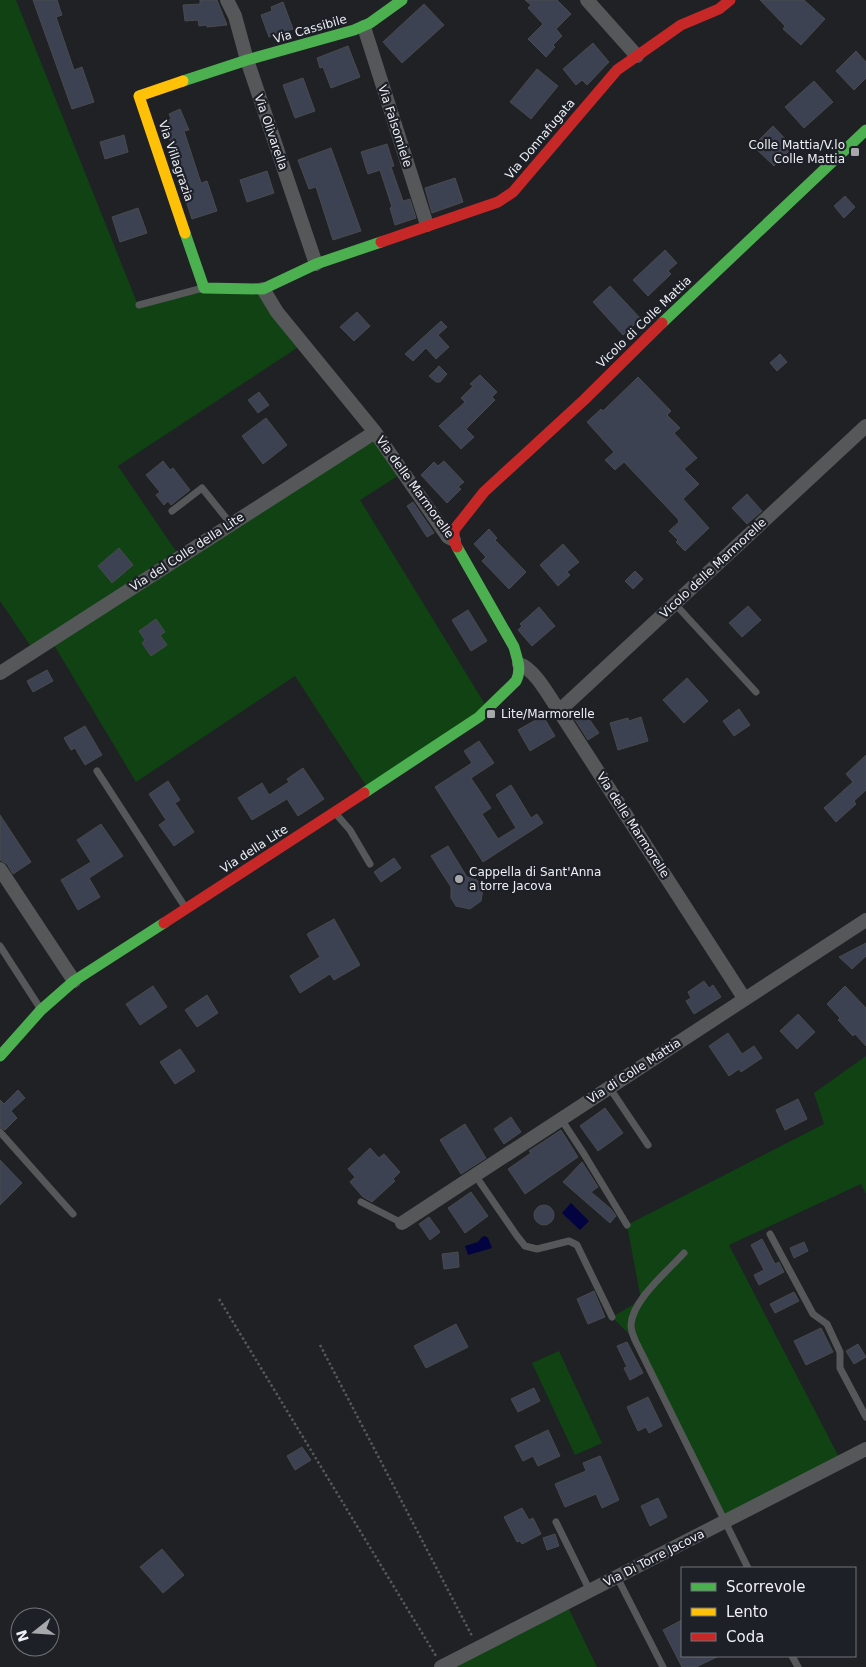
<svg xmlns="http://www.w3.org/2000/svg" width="866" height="1667" viewBox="0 0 866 1667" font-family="'DejaVu Sans',sans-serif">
  <rect width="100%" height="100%" fill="#1f2125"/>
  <!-- green -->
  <path fill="#104214" d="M0,0h16l122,305 66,-17 59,1 40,55 -185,122 62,91 195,-125 29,40 -44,28 131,214 -122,76 -74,-114 -159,106 -85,-142 -17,11 -34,-50z
    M866,1056v138l-5,-10 -132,61 112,216 -117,61 -89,-182 -23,-23 29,-17 -14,-75 197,-101 -10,-31z
    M559,1351l43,92 -27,12 -43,-92z
    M566,1603l31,64h-156z"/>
  <!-- water -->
  <path fill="#030342" d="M571,1203l18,18 -9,9 -18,-17z
    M485,1236l3,2 4,10 -24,7 -3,-9 13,-4 4,-5z"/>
  <!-- building -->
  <path fill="#3d4252" stroke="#484a4d" d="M33,0h24l5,15 -6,2 18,53 8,-3 12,35 -22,7z
    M200,0h17l10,25 -20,2v-2l-8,1 -1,-6 -13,1 -2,-16 17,-1z
    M525,0h32l14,14 -15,15 6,7 -9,9 2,2 -9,10 -18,-18 15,-15 -15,-16 3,-3z
    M760,0h44l21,19 -24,26 -18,-16 2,-3z
    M283,2l10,27 -24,8 -8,-22 11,-4 -1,-4z
    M424,4l20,21 -42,38 -19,-21z
    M593,43l16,19 -22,23 -5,-5 -6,5 -13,-16z
    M348,46l12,31 -29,11 -8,-21 -3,1 -3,-10z
    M856,51l10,11v16l-12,12 -18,-19z
    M537,69l21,17 -27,33 -21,-17z
    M303,78l12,33 -20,7 -12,-33z
    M814,81l19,21 -29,26 -19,-21z
    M180,109l9,21 -5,1 17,52 6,-2 10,30 -25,8 -22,-66 5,-1 -12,-29 8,-4 -2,-5z
    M773,126l20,21 -19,19 -21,-20z
    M124,135l4,17 -23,7 -5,-17z
    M387,144l7,22 -3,1 12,34 7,-2 6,19 -21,7 -5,-17 2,-1 -12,-37 -12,4 -7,-22z
    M331,148l30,83 -28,9 -17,-53 -7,2 -11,-29z
    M267,171l7,22 -27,9 -7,-22z
    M455,178l8,24 -31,11 -7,-25z
    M845,196l10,11 -11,11 -10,-12z
    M138,208l9,25 -27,9 -8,-25z
    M665,250l12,13 -9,8 3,3 -23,22 -15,-16z
    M610,286l31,33 -18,16 -30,-33z
    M357,312l13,14 -16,15 -14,-14z
    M441,321l6,6 -9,8 11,12 -13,12 -10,-11 -13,13 -8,-7z
    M780,354l7,8 -10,9 -7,-8z
    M439,366l8,8 -7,8h-4l-7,-6z
    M480,375l17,17 -5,5 3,3 -29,29 8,8 -13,12 -22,-23 26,-24 -4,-4 12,-12 -3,-2z
    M638,377l33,34 -4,4 13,13 -6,5 23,25 -13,11 15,15 -16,15 26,29 -24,23 -9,-9 2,-2 -9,-9 10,-9 -1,-3 -54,-57 -9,8 -10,-10 9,-8 -27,-30 14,-13 2,2z
    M259,392l10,13 -11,8 -10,-13z
    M266,418l21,27 -24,19 -21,-28z
    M163,461l7,9 3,-2 17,22 -19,15 -3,-4 -4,4 -8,-10 4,-3 -14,-17z
    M444,461l20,21 -6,5 3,2 -14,14 -26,-28 13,-13 4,4z
    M747,494l15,17 -15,13 -15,-16z
    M413,502l21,31 -7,4 -20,-31z
    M489,529l8,9 -2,2 31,32 -17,17 -27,-28 4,-4 -12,-13z
    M563,544l16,18 -12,10 3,3 -12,11 -18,-21z
    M119,548l14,17 -21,18 -14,-17z
    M635,571l8,8 -10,10 -8,-8z
    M748,606l13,14 -19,17 -13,-14z
    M539,607l16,19 -23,20 -14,-16 4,-4 -2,-2z
    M468,610l19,31 -16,10 -19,-31z
    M156,619l9,13 -5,3 7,10 -16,11 -9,-13 3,-3 -6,-9z
    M47,670l6,11 -20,11 -6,-11z
    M687,678l21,23 -24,22 -21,-23z
    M582,709l17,24 -11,7 -16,-25z
    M739,709l11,16 -16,11 -11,-15z
    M543,716l12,20 -25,15 -12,-21z
    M641,717l7,24 -30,9 -8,-27 18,-5 1,3z
    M85,726l17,29 -17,10 -10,-17 -4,2 -7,-12z
    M479,741l15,22 -23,15 20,30 -9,6 16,25 18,-11 -20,-33 15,-10 20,33 6,-4 6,9 -60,39 -48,-75 37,-24 -8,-12z
    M866,755v35l-12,11 2,3 -20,18 -12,-14 29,-26 -7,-8z
    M303,768l21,31 -26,17 -11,-17 -35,21 -14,-22 24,-15 7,12 20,-13 -2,-3z
    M168,781l12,19 -5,3 19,29 -20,14 -15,-21 7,-5 -17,-26z
    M0,815l31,47 -18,12 -6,-10 -7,-4z
    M101,824l22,32 -34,22 11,19 -22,13 -17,-30 30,-18 -14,-22z
    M448,846l19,31 10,3 6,9 -2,12 -11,8 -14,-3 -5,-8v-11l-20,-31z
    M394,858l7,10 -20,14 -7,-10z
    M334,919l26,46 -26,15 -4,-6 -30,19 -10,-17 30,-19 -13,-23z
    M866,943v13l-14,13 -13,-12z
    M704,981l5,7 4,-3 8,12 -27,17 -8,-13 5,-3 -3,-6z
    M153,986l14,21 -27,18 -14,-21z
    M845,986l21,22v38l-11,-12 -2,2 -15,-16 2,-2 -13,-14z
    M207,995l11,18 -21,14 -12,-17z
    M798,1014l17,18 -18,17 -17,-18z
    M728,1033l14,21 12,-8 8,12 -21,14 -2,-3 -10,7 -20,-30z
    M180,1049l15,22 -20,13 -15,-22z
    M18,1090l7,8 -14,13 6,7 -12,12 -5,-3v-27l4,4z
    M798,1099l9,20 -22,11 -9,-20z
    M605,1108l18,25 -25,18 -18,-25z
    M511,1117l10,15 -17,12 -10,-15z
    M465,1124l21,34 -25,16 -21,-34z
    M561,1130l17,27 -53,37 -17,-25 23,-16 -2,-2z
    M370,1148l9,10 5,-4 16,18 -7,7 2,2 -23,21 -9,-5 -13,-15 5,-5 -7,-8z
    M0,1160l22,23 -22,22z
    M582,1162l16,25 -7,5 20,17 5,7 -6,7 -47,-41z
    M471,1192l17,24 -23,17 -17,-25z
    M534 1215a10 10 0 1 1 20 0a10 10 0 1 1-20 0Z
    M429,1217l11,15 -10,8 -11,-16z
    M762,1239l13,25 4,-2 5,10 -25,13 -5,-10 10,-5 -13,-25z
    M804,1242l4,9 -14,7 -4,-10z
    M458,1252l1,15 -15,2 -2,-15z
    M594,1291l11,26 -17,7 -11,-25z
    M794,1292l5,9 -24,12 -5,-9z
    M456,1324l12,23 -42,21 -12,-22z
    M821,1328l12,24 -27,13 -12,-24z
    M627,1342l16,31 -13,7 -6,-12 3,-1 -10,-21z
    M858,1344l8,13 -12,7 -8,-13z
    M534,1388l6,13 -22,11 -7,-13z
    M648,1397l14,29 -13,7 -3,-6 -8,4 -11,-24z
    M548,1430l12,26 -22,10 -5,-10 -10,5 -8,-15z
    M302,1447l9,13 -16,10 -8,-14z
    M600,1456l19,44 -17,8 -6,-14 -31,13 -10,-23 31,-13 -3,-8z
    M658,1498l9,19 -17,9 -9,-20z
    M522,1508l7,12 4,-2 8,16 -19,10 -2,-3 -3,1 -13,-25z
    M555,1534l4,12 -12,4 -4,-12z
    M162,1549l22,26 -21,18 -23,-26z
    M682,1620v36h37l-23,11h-14l-19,-37z"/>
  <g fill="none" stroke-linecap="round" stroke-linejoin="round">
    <!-- path -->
    <path stroke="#56585b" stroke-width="2.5" stroke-dasharray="2.5 2.5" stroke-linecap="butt" d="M219,1299l217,357
      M320,1345l152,291"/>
    <!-- lane -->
    <path stroke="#555758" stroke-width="7" d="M139,305l64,-17
      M172,511l30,-23 29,36
      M675,604l81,88
      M97,771l88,136
      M336,814l14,16 20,34
      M0,946l40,62
      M609,1087l39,58
      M561,1119l23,35 43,71
      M0,1132l73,82
      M475,1175l42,61 8,10 12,3 32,-8 8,4 35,72
      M361,1202l41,21
      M770,1234l43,80 14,10 13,28v16l26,49
      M684,1253c-16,18 -52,47 -53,72 0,6 2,10 4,15l113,228
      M556,1522l34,69
      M617,1577l46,90
      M792,1656l6,11"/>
    <!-- street -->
    <path stroke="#555758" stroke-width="14" d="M227,0l8,16 12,44 69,204
      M587,0l50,56
      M364,27l63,198
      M263,289l14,23 98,120 73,105 6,3
      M519,664c16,5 31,34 40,47l185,287
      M0,673l375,-241
      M559,711l307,-285
      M0,869l74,112
      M402,1223l464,-303
      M441,1667l425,-218"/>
    <!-- fast -->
    <path stroke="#4caf50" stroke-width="11" d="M183,81l64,-21 107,-30 16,-7 32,-23
      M185,233l19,55 59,1 53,-25 65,-22
      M662,323l204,-193
      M364,793l115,-76 37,-36c6,-12 1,-22 -2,-34l-57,-100
      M0,1056l41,-46 33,-29 90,-58"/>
    <!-- slow -->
    <path stroke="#ffc107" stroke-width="11" d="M183,81l-44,15 46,137"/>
    <!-- jam -->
    <path stroke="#c62828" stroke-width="11" d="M381,242l117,-40 15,-10 104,-122 64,-45 38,-16 11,-9
      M457,547l-3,-7v-10l30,-38 100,-92 78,-77
      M164,923l200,-130"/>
  </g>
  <!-- markers -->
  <g fill="#a6a8ac" stroke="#1d2027" stroke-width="2">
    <rect x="850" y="147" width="10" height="10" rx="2.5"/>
    <rect x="486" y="709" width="10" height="10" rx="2.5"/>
    <circle cx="459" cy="879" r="5"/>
  </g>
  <g text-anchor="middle" stroke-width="4.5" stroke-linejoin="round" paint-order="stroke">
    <!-- street labels -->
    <g font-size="12" fill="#eef0f5" stroke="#1d2027">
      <text transform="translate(310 29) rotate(-16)" y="4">Via Cassibile</text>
      <text transform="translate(395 126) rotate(72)" y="4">Via Falsomiele</text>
      <text transform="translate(271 132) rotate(71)" y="4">Via Olivarella</text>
      <text transform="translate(540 139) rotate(-50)" y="4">Via Donnafugata</text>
      <text transform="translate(176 161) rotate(71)" y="4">Via Villagrazia</text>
      <text transform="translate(644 322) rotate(-44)" y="4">Vicolo di Colle Mattia</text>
      <text transform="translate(415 487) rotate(54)" y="4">Via delle Marmorelle</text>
      <text transform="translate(187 552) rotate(-33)" y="4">Via del Colle della Lite</text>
      <text transform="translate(713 568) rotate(-43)" y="4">Vicolo delle Marmorelle</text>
      <text transform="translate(633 825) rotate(57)" y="4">Via delle Marmorelle</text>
      <text transform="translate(254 849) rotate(-33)" y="4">Via della Lite</text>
      <text transform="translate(634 1071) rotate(-33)" y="4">Via di Colle Mattia</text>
      <text transform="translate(654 1558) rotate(-27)" y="4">Via Di Torre Jacova</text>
    </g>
    <!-- poi labels -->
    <g font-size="12" fill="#eef0f5" stroke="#1d2027" text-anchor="start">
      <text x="845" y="149" text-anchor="end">Colle Mattia/V.lo<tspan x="845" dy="14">Colle Mattia</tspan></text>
      <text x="501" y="718">Lite/Marmorelle</text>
      <text x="469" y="876">Cappella di Sant'Anna<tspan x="469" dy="14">a torre Jacova</tspan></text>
    </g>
  </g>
  <!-- legend -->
  <rect x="681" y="1567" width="175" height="90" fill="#1d2027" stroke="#717379"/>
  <rect x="691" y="1583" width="25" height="8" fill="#4caf50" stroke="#717379"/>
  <text x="726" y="1592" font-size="15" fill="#eef0f5">Scorrevole</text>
  <rect x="691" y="1608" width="25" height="8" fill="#ffc107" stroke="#717379"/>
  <text x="726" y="1617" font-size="15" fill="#eef0f5">Lento</text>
  <rect x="691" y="1633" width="25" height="8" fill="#c62828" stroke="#717379"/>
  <text x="726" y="1642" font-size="15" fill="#eef0f5">Coda</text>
  <!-- north arrow -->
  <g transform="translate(35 1632) rotate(253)"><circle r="24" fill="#1d2027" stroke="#717379"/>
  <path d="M0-4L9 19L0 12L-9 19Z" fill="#a6a8ac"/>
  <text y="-8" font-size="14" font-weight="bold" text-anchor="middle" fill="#eef0f5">N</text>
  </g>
</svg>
